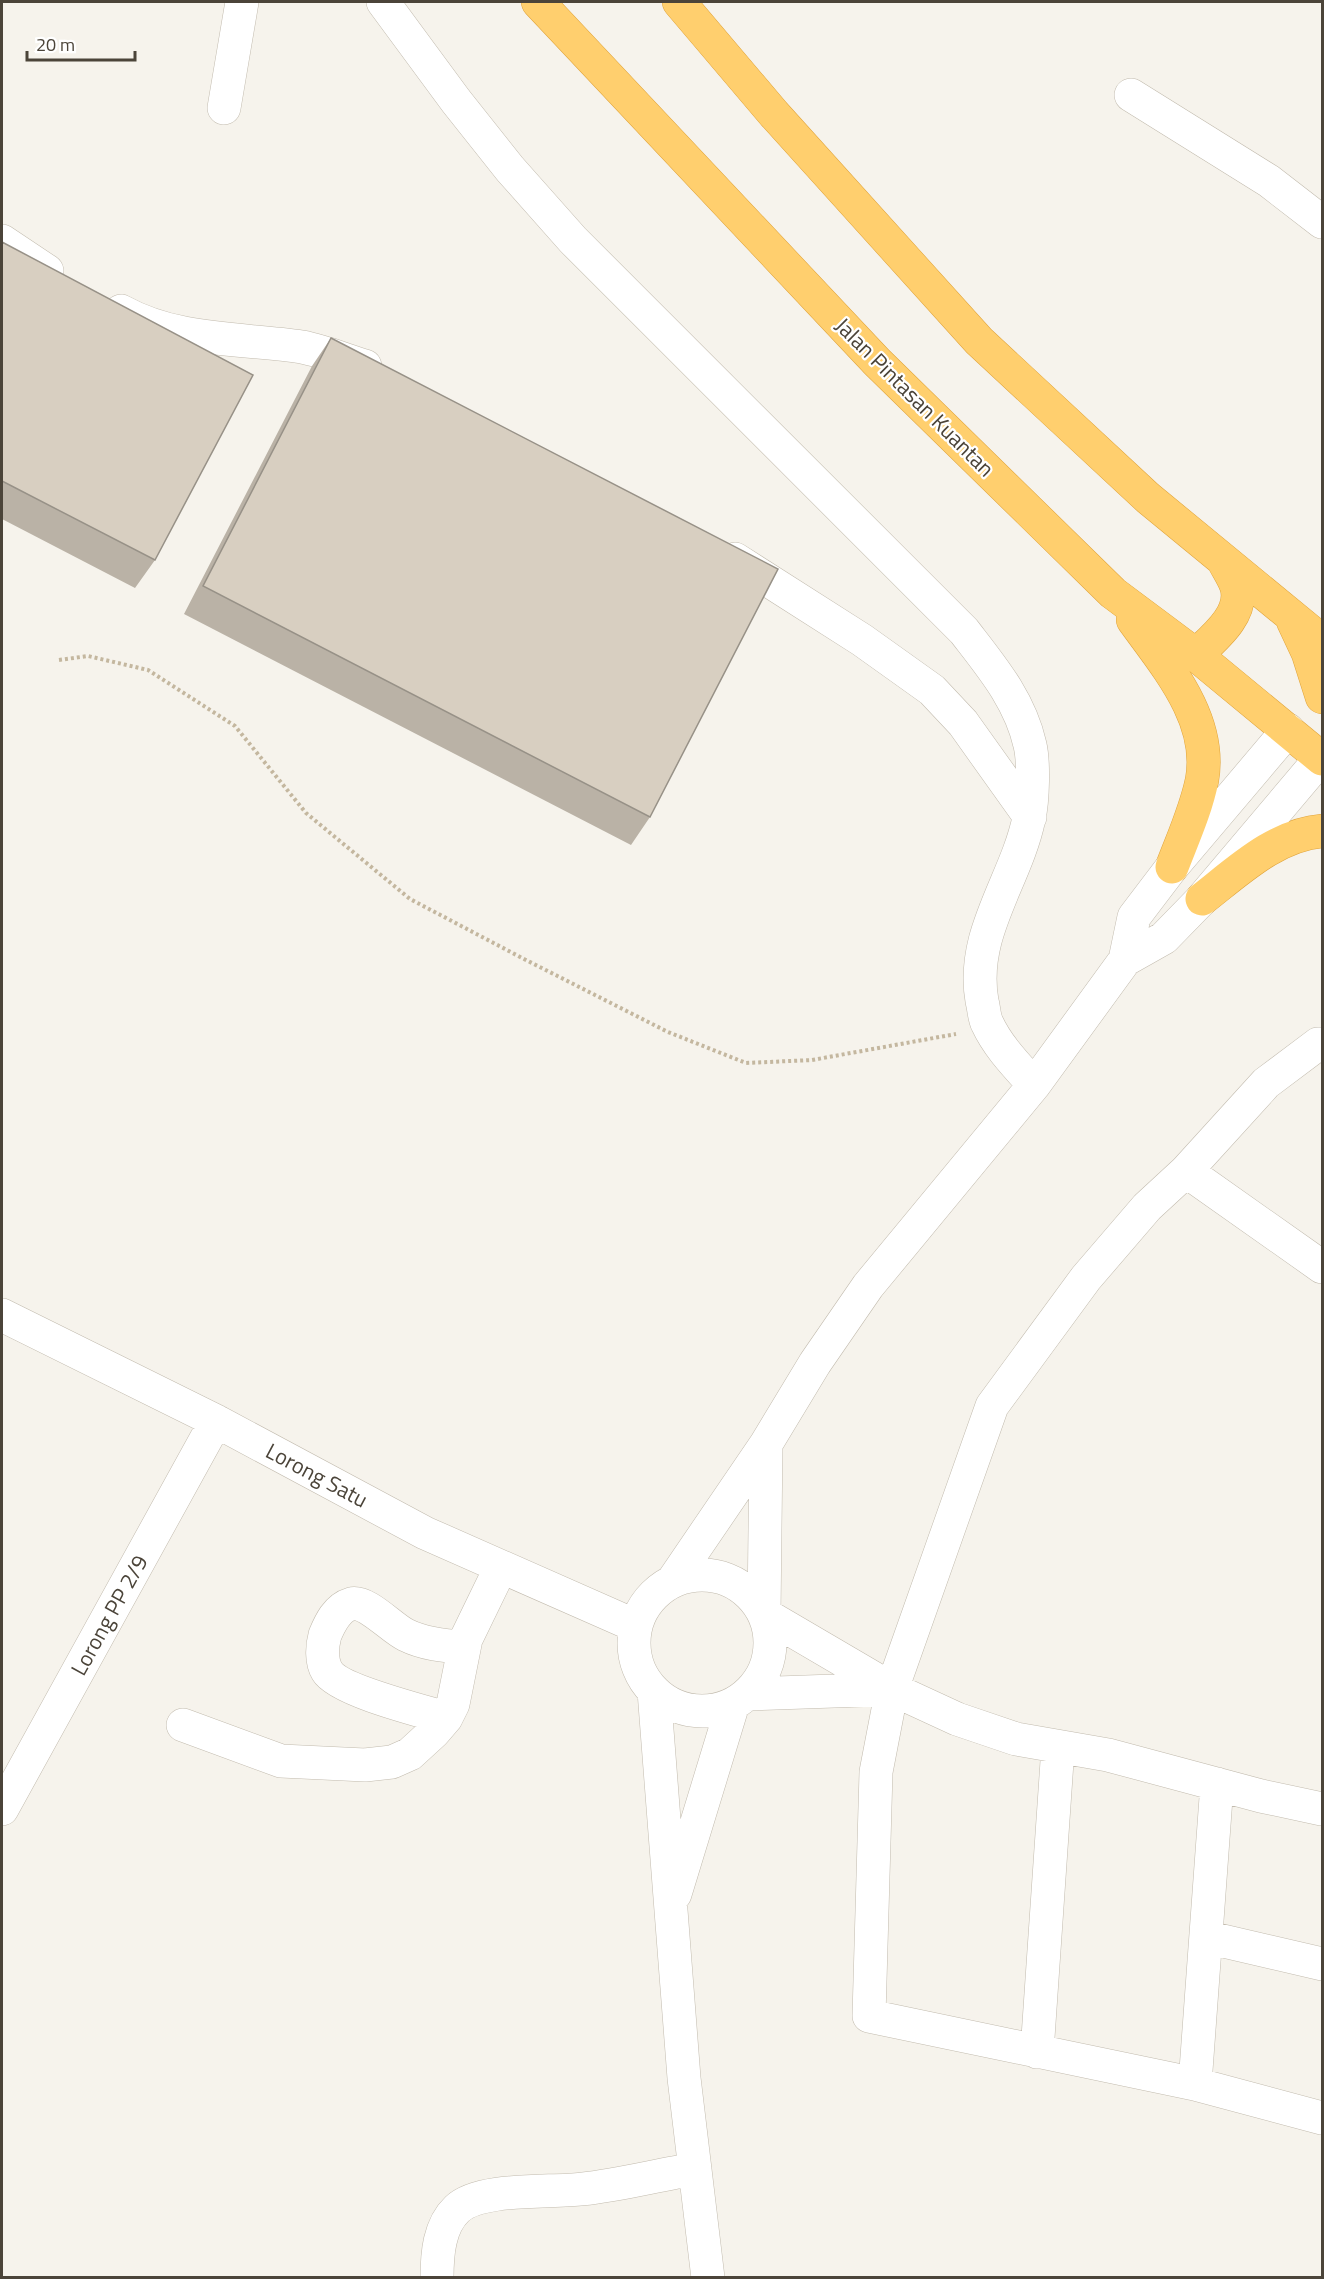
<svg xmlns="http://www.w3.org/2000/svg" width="1324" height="2279" viewBox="0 0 1324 2279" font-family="'Titillium Web',sans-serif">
  <rect width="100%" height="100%" fill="#f6f3ec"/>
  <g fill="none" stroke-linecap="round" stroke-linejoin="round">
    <defs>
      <path id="minor" d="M383,2l73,99 54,68 63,71 391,391c27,35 56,69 66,114 4,17 3,55 -1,73 -13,63 -59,115 -47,183 2,7 2,16 5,22 11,24 30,43 47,62
        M1131,95l138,86 53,41
        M224,108l18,-106
        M2,241l45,30
        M121,311c56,31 120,27 181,36 21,4 43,13 63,19
        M735,559l127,81 70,50 31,33 67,94
        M1125,960l39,-22 38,-39 119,-141
        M1322,1044h-4l-52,39 -80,88 -39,36 -61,71 -94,128 -100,283 -16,83 -7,244 326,68 127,34
        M1186,1171l136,96
        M2,1315l214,106 209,112 211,93
        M766,1444l-2,170 128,75 65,30 59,20 92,16 153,41 61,13
        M634 1643a68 68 0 1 1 136 0a68 68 0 1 1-136 0Z
        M672,1582l94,-138 49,-81 53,-77 166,-201 91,-125 9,-43 38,-50 116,-137
        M654,1691l30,387 24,200
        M747,1694l145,-5
        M446,1718c-24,-7 -108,-28 -119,-47 -6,-10 -5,-25 -2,-36 5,-12 12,-27 26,-31 16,-4 40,24 55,31 18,9 38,11 58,12
        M183,1725l98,36 84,4 27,-3 18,-8 24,-22 12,-14 7,-14 13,-65 35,-72
        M2,1809l214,-388
        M675,1894l58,-190
        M1206,1937l116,27
        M1037,2052l21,-305
        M1195,2084l22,-300
        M437,2278c0,-24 2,-52 20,-69 23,-22 93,-16 125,-20 38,-4 75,-14 113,-20"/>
      <path id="highway" d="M538,2l339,360 236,231 83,62 126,104
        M679,2l95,112 205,227 169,157 174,143
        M1133,620c33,46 80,99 69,160 -6,30 -19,58 -30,87
        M1293,621l15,32 14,44
        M1196,655c17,-16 50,-42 40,-70 -3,-8 -9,-17 -13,-25
        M1202,899c36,-28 73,-64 120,-68"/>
    </defs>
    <!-- minor casing -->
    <use href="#minor" stroke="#c2bbae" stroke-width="34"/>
    <!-- highway casing -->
    <use href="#highway" stroke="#e0a43c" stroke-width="34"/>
    <!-- path -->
    <path stroke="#c4b79f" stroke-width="4" stroke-dasharray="3 3" stroke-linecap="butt" d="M59,660l29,-4 60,14 87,56 71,87 104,86 114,60 144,73 78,31 66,-3 144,-26"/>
    <!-- minor -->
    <use href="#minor" stroke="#fff" stroke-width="33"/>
    <!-- highway -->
    <use href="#highway" stroke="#ffcf6e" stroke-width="33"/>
  </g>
  <!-- wall -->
  <path fill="#bab2a6" d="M2,242l153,318 -20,28 -133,-69z
    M331,338l319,479 -19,28 -447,-231 128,-248z"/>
  <!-- building -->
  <path fill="#d8cfc1" stroke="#979187" stroke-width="1.5" d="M2,242l251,133 -98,185 -153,-79z
    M331,338l447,231 -128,248 -447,-231z"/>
  <g text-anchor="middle" stroke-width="4.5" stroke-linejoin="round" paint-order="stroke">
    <!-- street labels -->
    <g font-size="22" fill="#4b4439" stroke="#fff">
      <text transform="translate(915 397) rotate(45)" y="8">Jalan Pintasan Kuantan</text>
      <text transform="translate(317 1475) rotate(28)" y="8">Lorong Satu</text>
      <text transform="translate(109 1615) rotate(-61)" y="8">Lorong PP 2/9</text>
    </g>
  </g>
  <!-- border -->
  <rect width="1324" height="2279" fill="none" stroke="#4b4439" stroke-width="6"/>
  <!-- scale -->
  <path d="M27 51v9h108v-9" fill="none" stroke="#4b4439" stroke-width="3"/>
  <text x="36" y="51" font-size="18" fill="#4b4439" stroke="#ffffff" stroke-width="4.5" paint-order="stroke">20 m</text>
</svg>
